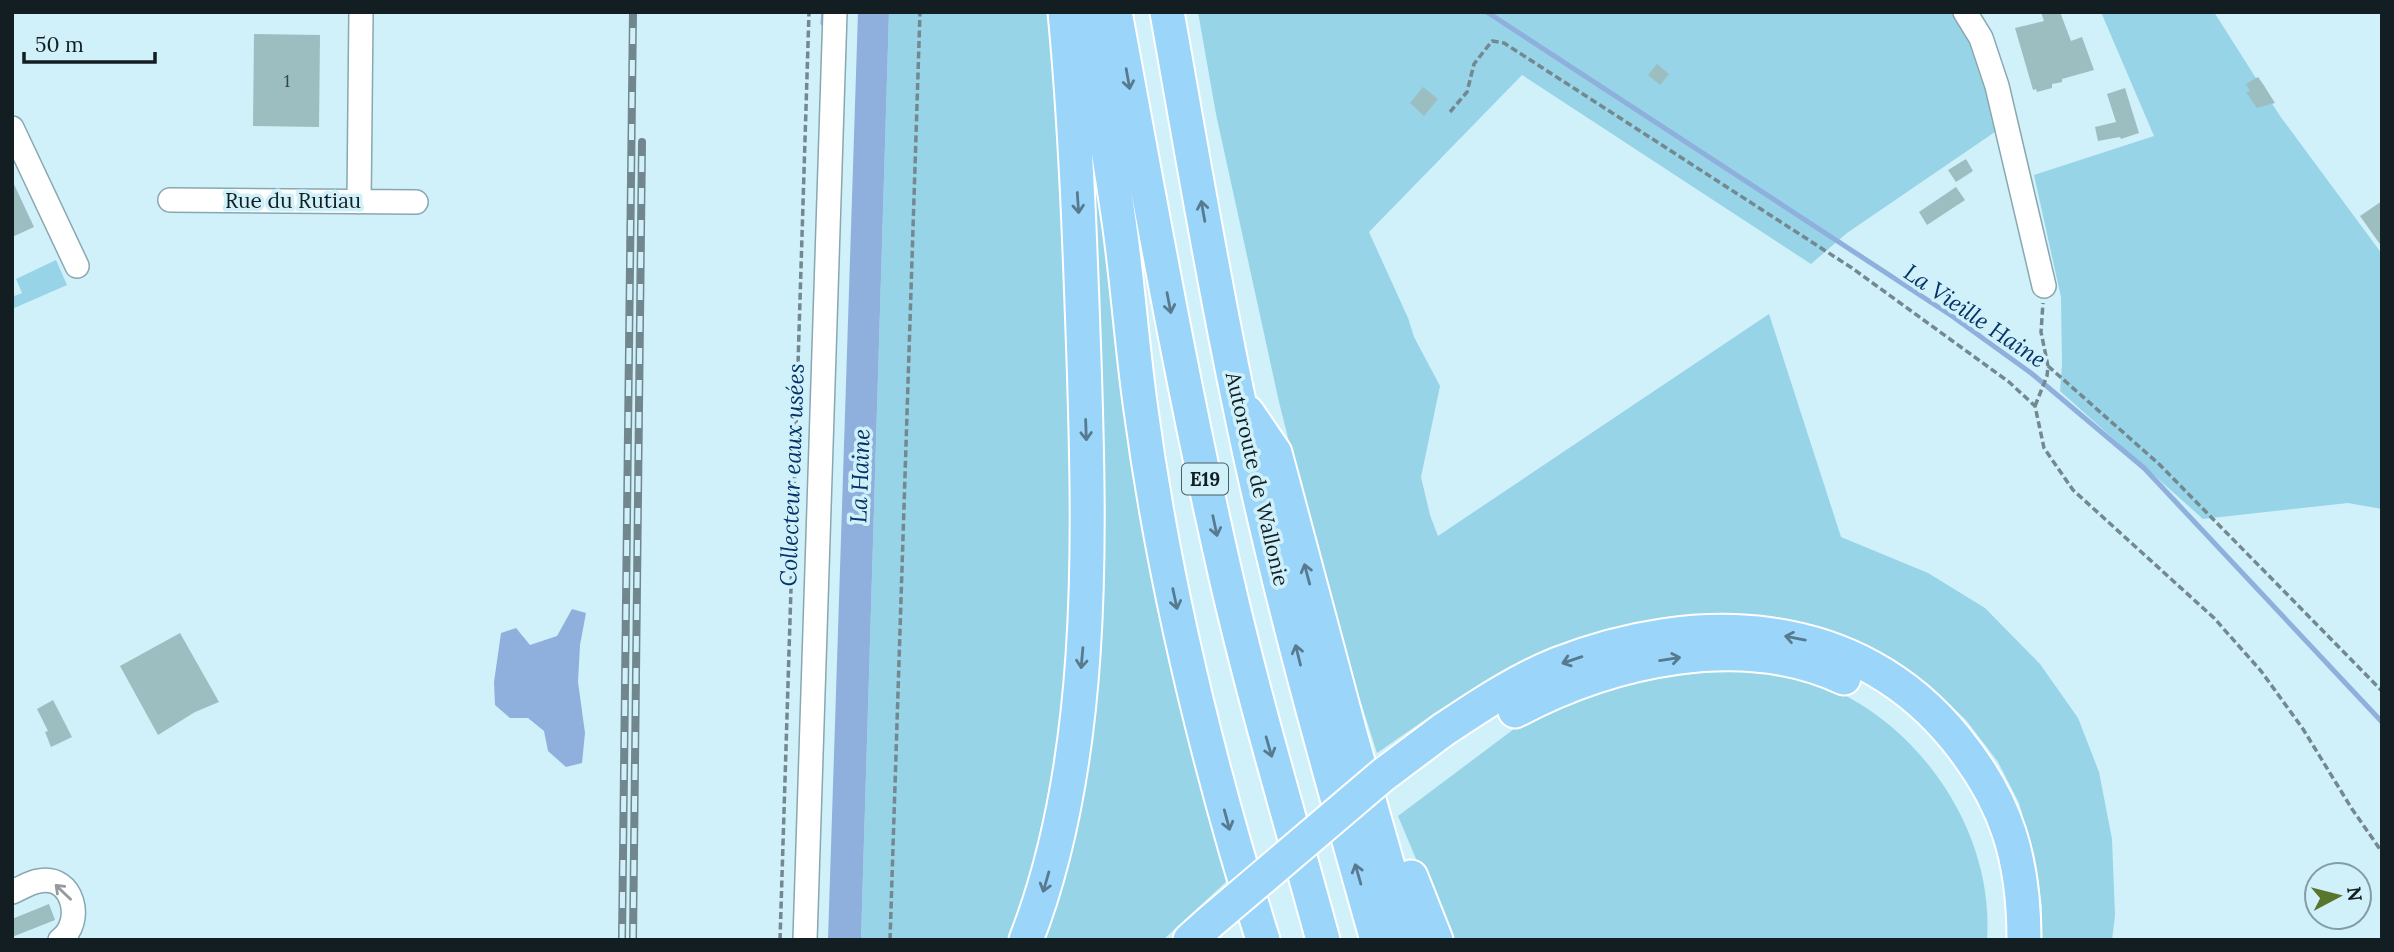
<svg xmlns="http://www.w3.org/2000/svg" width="2394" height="952" viewBox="0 0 2394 952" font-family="Lora,serif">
  <rect width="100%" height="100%" fill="#d0f0fa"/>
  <!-- green -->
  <path fill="#97d4e7" d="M889,12h160l14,214 10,321 -12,181 -28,143 -23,69h-149z
    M1198,12h767l43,111 -161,110 -36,31 -289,-189 -153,157 39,86 6,19 26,49 -19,91 9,38 8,21 331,-222 72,223 87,36 57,35 55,56 38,54 21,54 13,67 3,76 -3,25h-72l2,-33 -8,-49 -15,-55 -21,-41 -32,-42 -39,-37 -32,-21 -43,-20 -56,-20 -95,-8 -73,11 -70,21 -122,66 -59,41 -47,-147 -51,-204 -63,-288z
    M2101,12h113l66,104 102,138v255l-34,-6 -145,16 -143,-128 2,-26 -1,-68 -27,-122 120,-39z
    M1092,126l50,388 38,192 47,175 -64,59h-123l17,-53z
    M56,260l11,25 -55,24v-12l10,-4 -6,-14z
    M1702,670c28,2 58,0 86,5 10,2 21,7 30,10 10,4 21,7 30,12 85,46 146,145 139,243h-537l-52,-124 116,-87 63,-30 62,-18z"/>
  <!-- water -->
  <path fill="#8fb0dc" d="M858,12h31l-28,928h-33z
    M572,609l14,4 -6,32 -2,37 7,51 -3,30 -16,4 -18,-16 -4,-20 -16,-13h-18l-15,-13 -1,-23 7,-49 15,-5 14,17 27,-9z"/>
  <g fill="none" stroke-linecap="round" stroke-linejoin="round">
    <!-- stream -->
    <path stroke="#8fb0dc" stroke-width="5" d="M1487,12l465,304 79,57 113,95 238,254
      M823,23l1,-11"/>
  </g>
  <!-- building -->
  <path fill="#9dbec0" d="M2041,12h19l11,29 11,-4 12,33 -32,9v3l-10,2v4l-15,4 -1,-3 -3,1 -18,-62 29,-7z
    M254,34l66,1 -1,92 -66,-1z
    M1657,64l12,10 -9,11 -12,-10z
    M2258,77l5,7 12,19 -18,5 -11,-16 4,-1 -4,-7z
    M1423,87l15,12 -14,17 -14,-13z
    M2125,88l14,45 -18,6 -1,-2 -22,4 -3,-14 21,-5 -9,-28z
    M1966,159l7,12 -17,11 -8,-12z
    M12,180l22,47 -22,10z
    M1956,187l9,13 -38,25 -8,-13z
    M2382,201v46l-22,-31z
    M180,633l39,69 -24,10 -37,23 -38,-69z
    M53,700l19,37 -21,10 -6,-15 3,-1 -11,-22z
    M49,904l6,16 -43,17v-18z"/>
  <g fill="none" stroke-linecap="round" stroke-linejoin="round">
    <defs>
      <path id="minor" d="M1965,12l16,26 16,48 47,200
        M12,128l65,138
        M170,200l246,2
        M359,202l2,-190
        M12,892c8,-3 18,-10 27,-11 34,-7 46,41 21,59
        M805,940l30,-928"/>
      <path id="highway" d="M1086,12c10,70 23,139 33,209 9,63 13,126 22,189 24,179 68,357 122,530
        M1115,12c35,189 68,378 111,565 28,122 64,242 97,363
        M1167,12c23,129 44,257 71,385 37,183 88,363 139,543
        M1247,412l28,41 76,284 58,203
        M1515,711c96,-51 226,-81 329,-33
        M1443,730c36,-24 75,-50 115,-66 139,-54 298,-49 398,75 51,63 68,120 68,201
        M1411,877l25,63
        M1026,940c69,-177 64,-393 58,-580 -4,-116 -8,-232 -19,-348
        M1190,940l19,-17"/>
    </defs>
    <!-- minor casing -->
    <use href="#minor" stroke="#89a7b0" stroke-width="26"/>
    <!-- highway casing -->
    <use href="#highway" stroke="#fff" stroke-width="37"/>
    <!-- path -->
    <path stroke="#73888f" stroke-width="3.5" stroke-dasharray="7 3.5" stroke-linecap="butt" d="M1450,112l17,-20 7,-28 18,-23 12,2 348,225 157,114 26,24 9,42 29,42 141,128 47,53 42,58 49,80 30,43
      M2048,366l111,98 223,227
      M2035,406l12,-30 1,-10 -7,-34 2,-29
      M780,940l29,-928
      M890,940l30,-928"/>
    <!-- minor -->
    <use href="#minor" stroke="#fff" stroke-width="23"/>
    <!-- highway -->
    <use href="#highway" stroke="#9bd5fa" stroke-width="33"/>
    <defs>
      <path id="rail" d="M622,940l11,-928
        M633,940l9,-798"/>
    </defs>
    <!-- rail casing -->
    <use href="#rail" stroke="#71868d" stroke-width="8"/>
    <!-- rail -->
    <use href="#rail" stroke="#d0f0fa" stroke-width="5" stroke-dasharray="16" stroke-linecap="butt"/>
    <defs>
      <path id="highway-bridge" d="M1209,923l174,-148 60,-45"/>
    </defs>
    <!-- highway-bridge casing -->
    <use href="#highway-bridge" stroke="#fff" stroke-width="37" stroke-linecap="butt"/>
    <!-- highway-bridge -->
    <use href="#highway-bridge" stroke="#9bd5fa" stroke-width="33"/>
  </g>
  <!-- one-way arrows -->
  <defs><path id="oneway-shaft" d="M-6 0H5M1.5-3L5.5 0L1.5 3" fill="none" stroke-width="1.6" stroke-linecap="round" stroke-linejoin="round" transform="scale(1.75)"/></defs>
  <g stroke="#577a8e">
    <use href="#oneway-shaft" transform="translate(1128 79) rotate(80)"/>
    <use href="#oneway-shaft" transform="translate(1078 203) rotate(86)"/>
    <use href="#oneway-shaft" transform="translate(1203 211) rotate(-100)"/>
    <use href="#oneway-shaft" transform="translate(1169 303) rotate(79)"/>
    <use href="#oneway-shaft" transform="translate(1086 430) rotate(88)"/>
    <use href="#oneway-shaft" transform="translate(1215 526) rotate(78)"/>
    <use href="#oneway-shaft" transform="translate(1307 574) rotate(-105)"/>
    <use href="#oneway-shaft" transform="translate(1175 599) rotate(78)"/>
    <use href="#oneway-shaft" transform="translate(1795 638) rotate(-169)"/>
    <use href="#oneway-shaft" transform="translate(1298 655) rotate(-104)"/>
    <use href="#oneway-shaft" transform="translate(1082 658) rotate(95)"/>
    <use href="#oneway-shaft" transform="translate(1670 659) rotate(-9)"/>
    <use href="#oneway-shaft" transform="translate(1572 660) rotate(161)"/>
    <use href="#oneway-shaft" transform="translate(1269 747) rotate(74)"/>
    <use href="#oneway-shaft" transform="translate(1227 820) rotate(75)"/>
    <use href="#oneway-shaft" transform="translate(1358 874) rotate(-106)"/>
    <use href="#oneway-shaft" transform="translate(1046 882) rotate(106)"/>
  </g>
  <use stroke="#959a9c" href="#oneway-shaft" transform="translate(63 892) rotate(-136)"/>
  <g text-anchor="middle" stroke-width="7" stroke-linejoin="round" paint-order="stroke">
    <!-- number labels -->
    <g font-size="18" fill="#36464a">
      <text x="287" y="87">1</text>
    </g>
    <!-- shield labels -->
    <rect fill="#d0f0fa" stroke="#4c5d63" stroke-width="2" x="1182" y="463.5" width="46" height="31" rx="5"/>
    <g font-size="19" font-weight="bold" fill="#131e22">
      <text x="1205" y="486">E19</text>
    </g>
    <!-- street labels -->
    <g font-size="21" fill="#131e22" stroke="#d0f0fa">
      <text x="293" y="208">Rue du Rutiau</text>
      <text transform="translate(1257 479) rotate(77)" y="7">Autoroute de Wallonie</text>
    </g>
    <!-- water labels -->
    <g font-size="23" font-style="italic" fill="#063367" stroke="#d0f0fa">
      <text transform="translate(1975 316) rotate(34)" y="8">La Vieille Haine</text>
      <text transform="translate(792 475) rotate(-88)" y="8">Collecteur eaux usées</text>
      <text transform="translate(860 476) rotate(-88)" y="8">La Haine</text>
    </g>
  </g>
  <!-- border -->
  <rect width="2394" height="952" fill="none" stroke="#131e22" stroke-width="28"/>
  <!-- north arrow -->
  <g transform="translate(2338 896) rotate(83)"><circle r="33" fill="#d0f0fa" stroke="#849ca4" stroke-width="2"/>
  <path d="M0-5L12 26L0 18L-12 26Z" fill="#59772c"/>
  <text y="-10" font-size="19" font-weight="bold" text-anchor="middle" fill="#131e22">N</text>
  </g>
  <!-- scale -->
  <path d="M24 52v10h131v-10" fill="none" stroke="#131e22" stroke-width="3.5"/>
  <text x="35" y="52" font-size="21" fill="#131e22" stroke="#d0f0fa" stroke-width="5" paint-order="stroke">50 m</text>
</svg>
